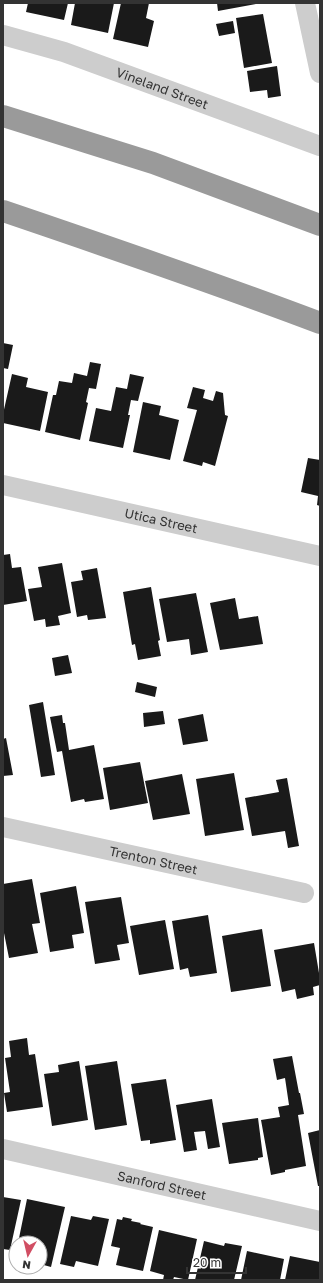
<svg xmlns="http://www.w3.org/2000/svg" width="323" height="1283" viewBox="0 0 323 1283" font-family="'Golos Text',sans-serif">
  <rect width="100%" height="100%" fill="#fff"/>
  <!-- building -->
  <path fill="#1a1a1a" d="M28,3h40l-4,17 -38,-8z
    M75,3h39l-6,30 -37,-8z
    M121,3h28l-3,15 8,3 -6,26 -35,-8z
    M217,3h39v1l-38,7z
    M263,14l9,49 -28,5 -8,-50z
    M233,21l2,12 -16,3 -3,-12z
    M277,66l4,30 -13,2 -1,-8 -17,2 -3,-21z
    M3,343l10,2 -5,24 -5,-1z
    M90,362l11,2 -5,25 -7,-1 -3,14 2,1 -8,37 -35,-8 8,-37h3l3,-14 13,2 2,-10 13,3z
    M12,374l16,4 -2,9 22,5 -8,39 -37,-8v-9z
    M130,374l14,3 -6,24 -7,-1 -3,15h2l-7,33 -34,-7 7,-33 15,3 5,-24 11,2z
    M193,387l12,3 -2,8 10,3 3,-10 7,2 2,22 3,1 -13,50 -12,-4 -1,4 -19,-5 14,-51 -10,-2z
    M143,402l18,4 -2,9 20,5 -9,40 -37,-8z
    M308,458l12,2v46l-3,-1 1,-9 -17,-4z
    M10,554l2,14 9,-1 6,34 -24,4v-50z
    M62,563l9,50 -13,3 2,9 -14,2 -1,-8 -11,2 -6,-32 14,-2 -4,-20z
    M97,568l9,50 -18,2 -1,-5 -10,2 -6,-35 12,-2 -2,-9z
    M151,587l9,53 -2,1 3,15 -23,4 -3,-16 -3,1 -9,-53z
    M196,593l12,59 -17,3 -2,-16 -22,3 -8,-43z
    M235,598l4,21 19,-3 5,28 -43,6 -10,-47z
    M68,655l4,18 -17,3 -3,-18z
    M137,682l20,5 -2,10 -20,-5z
    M43,702l12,73 -14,2 -12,-72z
    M163,711l2,13 -21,3 -1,-14z
    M203,714l5,27 -25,4 -5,-26z
    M62,715l1,8h2l4,27 25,-5 10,54 -19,3 -1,-3 -13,3 -9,-51 -5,1 -7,-35z
    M6,738l7,37 -10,1v-37z
    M140,762l8,41 -38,7 -7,-42z
    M234,773l10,57 -39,6 -9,-57z
    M182,774l8,40 -37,6 -8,-39z
    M287,778l12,68 -11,2 -3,-17 -33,5 -7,-38 34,-6 -3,-12z
    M32,879l8,44 -8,1 6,29 -29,5 -6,-30v-44z
    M76,886l8,47 -12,2 2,13 -24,4 -10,-59z
    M121,897l8,46 -12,2 3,15 -25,4 -10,-62z
    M208,915l9,58 -27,4 -2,-9 -8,2 -8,-49z
    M165,920l9,49 -35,6 -9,-49z
    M262,929l9,57 -40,6 -9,-56z
    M314,943l6,36v6l-7,2 1,8 -17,4 -2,-10 -13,3 -8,-42z
    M27,1038l2,17 6,-1 8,53 -36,5 -3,-19 6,-1 -5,-34 6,-1 -2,-16z
    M292,1056l7,37h1l4,21 -6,1 8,51 -21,4v2l-14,3 -10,-55 19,-3 -2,-10 11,-2 -4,-27 -8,2 -4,-21z
    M79,1061l9,59 -36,6 -8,-52 15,-2 -1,-7z
    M117,1061l10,64 -32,5 -10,-64z
    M166,1079l10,61 -26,4v-4l-9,1 -10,-57z
    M212,1099l8,48 -12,2 -3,-18 -11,1 3,18 -13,2 -8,-47z
    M258,1118l5,39 -5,1v2l-29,4 -7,-41z
    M320,1130v56h-2l-10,-53z
    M3,1197l18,3 -11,50 -7,-1z
    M27,1199l38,8 -14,60 -11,-3v-21h-22z
    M71,1216l20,4 2,-4 16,3 -11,47 -22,-5 -2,6 -14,-3z
    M123,1217l9,2 -1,2 10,2 -1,1 13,3 -10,44 -27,-6 4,-17 -9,-2 6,-27 5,1z
    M159,1230l38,9 -9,41 -14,-3 -1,3h-10l1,-5 -14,-4z
    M204,1241l20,5 1,-3 17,3 -8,34h-39z
    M247,1251l37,8 -4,21h-39z
    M290,1256l30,6v18h-35z"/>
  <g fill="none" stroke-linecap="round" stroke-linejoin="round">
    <!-- street -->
    <g stroke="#cdcdcd" stroke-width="20">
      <path d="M305,3l15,70"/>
      <path id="s1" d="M3,35l61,17 256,94"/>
      <path id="s2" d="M3,485l317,71"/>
      <path id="s3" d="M3,827l301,66"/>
      <path id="s4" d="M3,1149l317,72"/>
    </g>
    <!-- highway -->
    <path stroke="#9a9a9a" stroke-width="22" d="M3,116l150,47 167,62
      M3,211c106,36 212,72 317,112"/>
  </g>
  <g text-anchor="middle" stroke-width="4" stroke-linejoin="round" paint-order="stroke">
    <!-- street labels -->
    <g font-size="13" fill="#333" stroke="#fff">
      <text dy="5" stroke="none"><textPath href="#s1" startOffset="168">Vineland Street</textPath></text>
      <text dy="5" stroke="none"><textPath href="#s2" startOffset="162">Utica Street</textPath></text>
      <text dy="5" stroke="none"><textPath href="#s3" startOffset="154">Trenton Street</textPath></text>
      <text dy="5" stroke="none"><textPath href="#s4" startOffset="163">Sanford Street</textPath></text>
    </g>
  </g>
  <!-- border -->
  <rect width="323" height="1283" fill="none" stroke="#333333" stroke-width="8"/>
  <!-- north arrow -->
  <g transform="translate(28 1255) rotate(188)"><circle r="19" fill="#ffffff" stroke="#adadad"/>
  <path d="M0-3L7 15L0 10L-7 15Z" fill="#d14e63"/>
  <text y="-6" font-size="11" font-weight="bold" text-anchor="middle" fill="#333333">N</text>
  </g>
  <!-- scale -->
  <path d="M187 1267v6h59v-6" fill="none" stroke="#333333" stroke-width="2"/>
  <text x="193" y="1267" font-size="12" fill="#333333" stroke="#ffffff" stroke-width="3" paint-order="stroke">20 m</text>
</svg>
